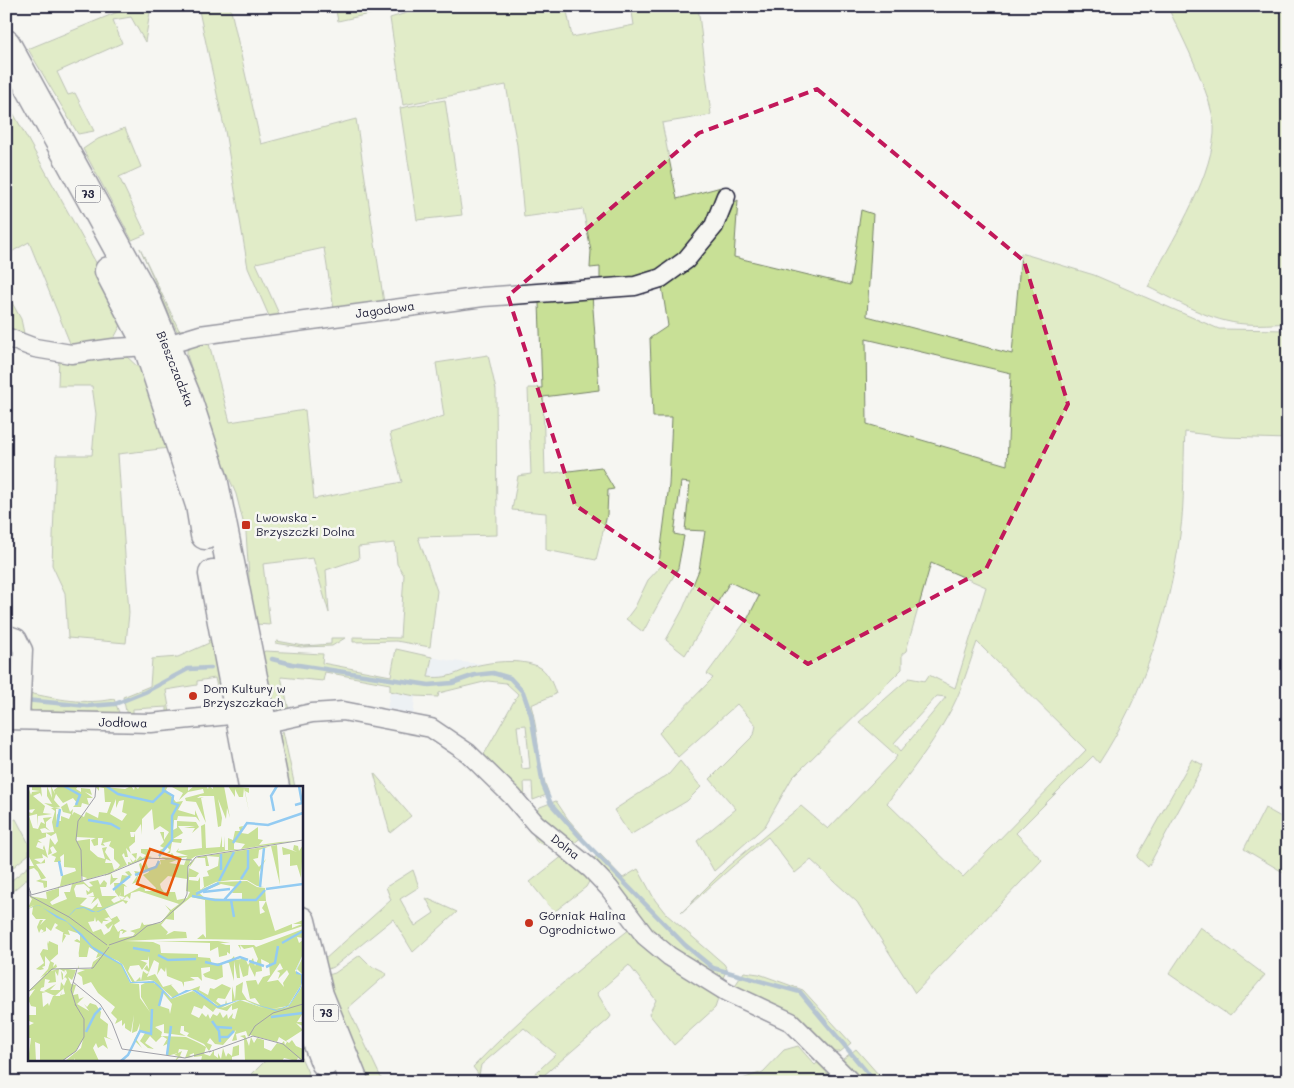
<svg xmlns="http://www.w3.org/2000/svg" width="1294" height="1088" viewBox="0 0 1294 1088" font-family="Mali,sans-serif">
  <rect width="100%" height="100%" fill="#f6f6f2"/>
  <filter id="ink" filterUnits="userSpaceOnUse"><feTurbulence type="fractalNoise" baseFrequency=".02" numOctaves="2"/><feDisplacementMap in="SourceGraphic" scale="10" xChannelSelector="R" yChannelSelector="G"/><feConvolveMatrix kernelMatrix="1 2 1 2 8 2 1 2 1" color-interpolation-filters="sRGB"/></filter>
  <g filter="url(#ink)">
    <!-- built -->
    <path fill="#e3eaf5" d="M432,657l19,4 32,3 -38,15 -17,-2z
      M390,691l25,5 -2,23 -26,-9z"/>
    <!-- green -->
    <path fill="#c8e096" stroke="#758168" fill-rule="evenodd" d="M132,6h19l-6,36 -14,-25 -18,3 9,23 -65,29 11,23 7,-2 19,38 -16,3 -50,-85z
      M198,6h32l31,138 95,-25 28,184 -50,6 -10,-61 -68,15 24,53 -72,10 61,-10 -21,-48 -23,-137z
      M335,6h51l1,4 -49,11z
      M429,6h137l6,31 62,-12 -3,-19h67l13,109 -49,8 15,76 44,-12 -2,18 -38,52 -40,24 -41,4v-18l-10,1 1,-17 -8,-42 -59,8 -7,-72 -11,-60 -103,20 -13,-87z
      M1167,6h121v317c-14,1 -29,2 -43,1 -34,-2 -68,-23 -97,-37 23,-46 61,-102 66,-153 3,-30 -33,-100 -47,-128z
      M6,100l109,197 7,26 -9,17 -41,8 -43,-106 -23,13z
      M445,100l17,115 -45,5 -17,-112z
      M125,128l16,39 -22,10 27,57 -14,6 -49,-91 15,-10z
      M738,200l-4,57 116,28 11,-75 12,4 -6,102 145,38 9,-101 73,22 125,54 69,1v109l-64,-2 -39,-5c-2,34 0,69 -5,103 -11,79 -37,161 -81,228l-6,-7 -77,77 26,27 -127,133 -58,-91 -46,-42 -16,13 -27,-36c-31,24 -58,50 -87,76l46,-46 74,-61 27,23 66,-69 3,-4 -38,-34 50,-44 16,3 4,-6 26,13 31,-101 -55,-24 -25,88 -4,3v15l-110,109 -27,48 -51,45 -17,-30 39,-32 -26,-30 44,-44 2,-10 -19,-21 -59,53 -19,-24 54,-55 -6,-4 41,-56 11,-22 -29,-14 -45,73 -19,-15 17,-31 16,-39 6,-39 -20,-1 5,-47 -9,-1 -7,52 10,2 -6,32 -35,64 -17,-13 9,-12 13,-27 15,-16 -4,-1 10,-78 3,-68h-19l-3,-79 18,-12 -7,-46 68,-74zM866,339l145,34 -4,92 -140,-41zM977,642l109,108 -123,127 -76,-74c21,-28 43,-55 60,-86 14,-23 21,-50 30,-75zM937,696l9,1 -45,54 -7,-8z
      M140,248l39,82 13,-1 -12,4 -3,-2z
      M6,292l15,27 4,19 -19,-5z
      M592,295l7,95 -56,7 2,77 56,-7 13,22 -6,1 -1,25 -11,45 -50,-10v-37l-34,-3 6,-34 13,-2 -3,-86h14l-3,-85 -46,2v-5z
      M208,340l22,82 75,-12 9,89 88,-17 -12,-49 54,-17 -8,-53 52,-8 8,35 1,145 -79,2 19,54 -7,56 -34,-6 -43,1v-5l47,1 4,-63 -7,-11 -2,-21 -37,4 1,12 -33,11 3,43 -16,-55 -50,6 7,61 -14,-1 -6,-32 -4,-59 -10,-39 -17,-40 -32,-99v-5l4,-6z
      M123,353l18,17 28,78 -51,6 11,159 -3,30 -58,-5 -3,-45 -13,-28 4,-110h36l4,-41 -4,-28h-34l1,-29z
      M6,638l8,4 1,63 -9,-1z
      M331,638h14l-13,8 -31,1 -26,-4 2,-2 27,5 27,-2z
      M208,640h4l9,51 -3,1 -3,-14 -18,3v4l-31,5 4,23 -3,2v-8l-34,2v8l-6,-1 -4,-19 27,-11 2,-27 26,-2 31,-14z
      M396,649l36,8 -4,20c27,3 32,-9 56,-13 15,-3 42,-5 57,4 8,6 12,17 15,26l-25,11c8,28 7,65 18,89l-16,6 -1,-18h-8l1,18 -43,-42 36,-64 -12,-11 -18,-2 -49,12 -1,4 -23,-1 -25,-5v-7l-65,-12 -2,9 -42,-4 8,33h-11l-6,-6 -10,-51 3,-2 58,3 -1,9 69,13zM526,725l4,43 -8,1 -5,-43z
      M29,693c27,6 57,12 85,6l7,19 -86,-5 -7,-6z
      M283,731l12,56h-8l-9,-48z
      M1192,759l11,6 -55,102 -11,-10z
      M680,761l21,26 -14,14 -57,34 -16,-25 55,-36z
      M374,773l37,43 -21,17z
      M556,801l12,18 15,17 -10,8 -38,-31 5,-6z
      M1265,808l23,13v54l-44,-26z
      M16,819l13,25v10l-23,19v-50z
      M526,821l65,57 -5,9 -32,25 -24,-30 34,-27 -5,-5 -22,-8z
      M600,854l23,24 15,-9 17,31 11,14 58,50 3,5 -5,11 -46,-22 -86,-97z
      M29,866v11l-20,17 -3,-3v-6z
      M413,870l6,17 -19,12 15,27 19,-13 -8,-15 31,14 -44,40 -20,-33 -58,47 -9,4 -2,-10 67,-60 -5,-13z
      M1200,927l65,48 -35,41 -61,-42z
      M630,929l87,65 1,5 -3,9 -41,37 -25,-31 7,-14 -27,-35 -32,28 14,23 -2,3 -73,63h-10l30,-28 -32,-26 -43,37 -2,10 -6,-8c50,-52 100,-94 157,-138z
      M360,955l11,11 16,8 -39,34 35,74h-13c-19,-33 -33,-71 -42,-107l7,-2z
      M744,972l15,2 44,16 48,53 -11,9h-8l-98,-65z
      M798,1046l17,19 9,-8 22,25h-113l30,-10 21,-22z
      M856,1049l29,33h-27l-15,-20v-3z
      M301,1057l11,25h-68l20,-20v-3h37z"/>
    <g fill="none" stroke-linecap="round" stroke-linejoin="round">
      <!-- stream -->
      <path stroke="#6687a9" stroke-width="4.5" d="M272,659l20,5 137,21 23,-2 23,-8 18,-2 17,5 13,14 8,23 12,70 8,19 32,36 102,105 28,23 87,24 75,90
        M6,696l11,2
        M25,700l63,6 27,-2 30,-12 43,-23 23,-1"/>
      <defs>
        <path id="minor" d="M6,337l29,11 36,6 43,-6 53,-3 33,-10 283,-38 152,-11 26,-8 25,-18 28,-34 12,-30
          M6,634l11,4 6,12 -3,70
          M6,720l145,3 89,-9 22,10 50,-11 31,-2 88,17 37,25 45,44 23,27 55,45 18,19 36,48 24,20 58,36 64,30 60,60"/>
        <path id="primary" d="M6,44l140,255 41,99 26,80 62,309
          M109,271l38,73 53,161 5,30
          M213,574l40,213
          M301,921l18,74 35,87
          M301,1001l24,61"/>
      </defs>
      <!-- minor casing -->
      <use href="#minor" stroke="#22223b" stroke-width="21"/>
      <!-- primary casing -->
      <use href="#primary" stroke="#22223b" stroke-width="31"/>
      <!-- minor -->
      <use href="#minor" stroke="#f6f6f2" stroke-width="18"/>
      <!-- primary -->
      <use href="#primary" stroke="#f6f6f2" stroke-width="28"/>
    </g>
  </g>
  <!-- marked area -->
  <path d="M0 0H1294V1088H0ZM817,89l207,172 44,143 -82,165 -178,95 -233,-159 -67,-209 191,-163z" fill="#f6f6f2" fill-opacity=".55" fill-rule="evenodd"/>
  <path fill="none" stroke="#c2185b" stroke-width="4" stroke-dasharray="10 6" stroke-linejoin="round" d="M817,89l207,172 44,143 -82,165 -178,95 -233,-159 -67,-209 191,-163z"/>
  <!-- markers -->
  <g fill="#c8321e" stroke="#f6f6f2" stroke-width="2">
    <rect x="241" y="520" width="10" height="10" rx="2.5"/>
    <circle cx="193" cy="696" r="5"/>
    <circle cx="529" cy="923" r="5"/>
  </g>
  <g text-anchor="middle" stroke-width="5" stroke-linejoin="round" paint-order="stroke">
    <!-- shield labels -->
    <g fill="#f6f6f2" stroke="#626272" stroke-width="1">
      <rect x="75.5" y="185.5" width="25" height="17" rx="4"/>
      <rect x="313.5" y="1004.5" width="25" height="17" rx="4"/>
    </g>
    <g font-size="11" font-weight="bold" fill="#22223b">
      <text x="88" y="198">73</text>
      <text x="326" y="1017">73</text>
    </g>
    <!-- street labels -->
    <g font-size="12" fill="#22223b" stroke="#f6f6f2">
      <text transform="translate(385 310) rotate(-8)" y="4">Jagodowa</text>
      <text transform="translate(175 369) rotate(68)" y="4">Bieszczadzka</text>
      <text transform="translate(123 723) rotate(1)" y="4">Jodłowa</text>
      <text transform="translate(565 847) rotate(38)" y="4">Dolna</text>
    </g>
    <!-- poi labels -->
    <g font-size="12" fill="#22223b" stroke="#f6f6f2" text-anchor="start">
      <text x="256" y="522">Lwowska -<tspan x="256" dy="14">Brzyszczki Dolna</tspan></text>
      <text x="203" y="693">Dom Kultury w<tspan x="203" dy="14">Brzyszczkach</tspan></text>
      <text x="539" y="920">Górniak Halina<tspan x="539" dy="14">Ogrodnictwo</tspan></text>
    </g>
  </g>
  <!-- overview -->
  <g transform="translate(28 786)">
    <rect width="275" height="275" fill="#f6f6f2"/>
    <path d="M0,0l3,9 1,-3 8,-1 -8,-1v-4h9l1,11 -2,-4 -7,3 12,10 -2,7 9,1 -14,2v10l-1,-12 -8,2 4,12 5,1 3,-7 4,2 -2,-6 9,-1 -6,5v5l4,4 -5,-3 -5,1 2,4 12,-1 -2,-10 3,-11 -4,-3h3l-10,-5 8,1 -5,-8v-10l5,12 -1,-12 4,8 -1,-4 5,-4h19l-2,3 5,3v-4l9,1 2,6 -7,-3 8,6h-6l2,7 -7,-2 -1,4h-8l4,-4 -4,-5 -10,5 -7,-9 -2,6 6,7h-6l7,1 -5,1v13l1,-7 3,-5 -2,11h3v-5l8,3 2,-5 -8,-2 -2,-5 6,-4 3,9 3,-3 -1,6 2,-3 10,5 2,-5 12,6 1,-6 8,1 4,-11h-6l-1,-14 -5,-1v4l-4,-5 30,3 6,-3 3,4 1,-4 3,3 2,-3v6v-6h28l-2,4 10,12 7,-1 -5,9 17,5v-5l5,12 -4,-5 -18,-1 -1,4h-3l-1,10 4,-2v-7l19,1 3,5 -7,6 3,-5h-11l11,-2h-17l5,7 -10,6h9l-1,4 -9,-1 -2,11h-3l3,-3 -3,-3 -6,6 -1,6h-1l1,-9 4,-2 -4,-2 4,-4 -4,-10h4v8l5,-8 -9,-6 -6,4 -2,-21 -10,10v16l-1,-11 -6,8h-5l1,5h3l1,-4v9l-6,5 2,7 6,-1 -1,8 4,-5 3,2 3,-3 -5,-2v-4h7v7l4,1 -24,8v-3l4,1 -2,-5 3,4 3,-3 -10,-11 2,9h-3l-1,-4 -2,2 5,10 -17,8h1l2,5h5l-8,7 1,-11 -8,2 6,-3 -27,8 5,-3 -6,-2v5l-26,7 5,-2 2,-10 14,-5 -1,-3 -11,-1v-13l-4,3 1,5h-7l2,-5 -5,-2 6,-3 -4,-6 -3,2 2,5 -4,2 2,-17 5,7 3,-4 -2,-8 -5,3 -5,-3v4l-8,3 4,3 -4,-1 -2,5 8,3 -1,-2 1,-3 4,13 -6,-4 1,4 -9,1 7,4 4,-4v4l-9,1 10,14 -6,2 7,1v6l-3,1 -1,-5 -7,-2 5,-2 -3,-7 -4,-4 -6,2 1,-4h5l-6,-11v-43l4,1 3,-4 -7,1zM88,13v9l3,-7 5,-1 -2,12 5,2 -5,7 -12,-7zM48,51l20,1 -5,2 3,6 4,-1v-7h5l-2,7 4,1 -2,-3 8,-2 -2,5 5,3v10l6,6 -2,3 -4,2 -2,-7h-7l1,-4 5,2 -6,-9 2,-5 -5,1 3,11 -7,-2 -8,-7v-11l-14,2zM160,0v5l6,-5h12l2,3 1,-3 4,3v-3h11l6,32 -3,-10 -1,11 -8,-20 4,19 -1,8 -3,1 -4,-31h-14l-3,2h1l6,-1 -3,1 5,25 -10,-21 -10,-1 -1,-3 19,-5 -1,-4 -15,3 -9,8 4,-7 -11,-6zM200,0l21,2v5l-4,-2 4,21 -5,-24 -1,9h-4l-4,-8v8zM177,38l1,24 14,-1 2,-11v11h2v-11l1,14h3v-12l5,2 2,-9h5l-1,-4 4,-1 -2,7 7,1 10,-7v12l5,1 -4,5 21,-3 15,-1 -54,8 4,-5 -11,-2v7h6l-44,7 -5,3 -3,8v8l2,-12 8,-6 79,-12 3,40 -9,-39 -12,4 -1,8 -5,1 6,8 7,-8 -7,13 1,14 4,1 -7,-1 -10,-6h-16l-15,2 -21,10 24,-10 28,-1 10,6 8,1 1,13h-7l1,13 5,-2 -3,-4 4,-7 9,30 17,-7v4l10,-4h-9l10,-4v6l-42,14 -64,-1 6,-5 3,4 -1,-38 -14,-3 -17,14v9l-8,-1 -5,6 7,7 -2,3 8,-4 12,1 1,6 -63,3 29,1 7,3 1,8 37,1v3l12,1 2,6 17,-2 5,-6 1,4 13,-2 -2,2 2,5 5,-7 2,8 3,-7 -5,-12 -9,2 -4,-4 1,5 -3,-5h-8v9l-3,-2v3l-8,2 -1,-10 -8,4v-8l-55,-2h63l12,2h-10l6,2h28l2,2 47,-18v9l-6,-1 2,6 4,-3v14l-8,17 6,4v10l-13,21 -17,3 17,-2 12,-17 3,-7v-8l-6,-6 6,-12v56l-6,9h6v4l-7,-3 7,7 -17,11 3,2 3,-3 4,6 7,3v12l-5,-3 -2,3 -12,-3 -2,3h-37l-1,-23 -4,-2 5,-1 4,11 2,-9 3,6 3,-5 7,2v8l7,3 6,-8 4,1 3,-3 1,4 2,-3 -8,-5 -2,5 -27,-7 -2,2 -2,-6 -10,3 1,6 -5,1 4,-11 -13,15 -8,-1 -5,-6 -3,5 5,2 -3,6 -5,-7 -17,-8 2,-3 -5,-2v-5h-3l-1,7 6,3 -22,-3v-9l-9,3 7,5 -1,4 25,1 13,6 7,4 -2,7 6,2 4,-6v5l4,3v-5l3,6 2,-11 3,9 2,-4 4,3 1,-9 6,-2v10l-7,2v4h-31l1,-5 -8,1v-4l-5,2 4,2 -7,1 -6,-1 -5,4 3,-5 -4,-1 8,-4 -2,5 5,2 3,-8 -9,-1 -1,4 -11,3v-12l-4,2 4,-7 -5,-3 -6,6 -6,-6 -5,7 9,6 -6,-1 -8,-7 5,-8 -5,-2 -4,8 6,9 -8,-8 5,-9 1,-8 -3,8 -5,2 2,-18 -3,17 -6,-4v-5l-3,3v-6l-7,4 2,-5 -6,-6 4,-6 -17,-14 -7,-11 -8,3 -1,-8 -5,-4 8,-3 -7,-1v-4l1,4h12l2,-7 8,-6 -5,2 2,-5 -9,-6 -2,10h-8v-4l-1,5 2,-15 -6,-2 3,-2 3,2v-7l-12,-4 2,5 -6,-1 2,2 -4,7 1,-10h1l-9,-5 3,-3 -3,-2 -4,8 -5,-4v4l-5,2 3,-2 -3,-2 -2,4 -2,-6 3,-7h3l-3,5 6,-6h-10l-4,-5 1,-7 -5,2 6,-4h5h-5l-6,3 4,-9 -3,-3 18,3 -1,-7 13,-4v8l-9,6 2,3 15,-6 -3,-7h6l2,-8 11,-3 6,6 4,-1 -4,-4 9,-2 2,5 4,-5 3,3 -1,4h-6l2,9h15l-6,4 3,3 7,-3 -2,-3 3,3 3,-3 -5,-1 1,-4 -2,5 -4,-5 -1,-9h6l2,-8 7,1 -4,-4 4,-1 3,4 -12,9h4l3,3 -3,-1v10l20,-11 1,6h10l1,-3 -13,-13 6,-3 -1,-3 -10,6 -1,7 -5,2 5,-8 -3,-5 7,1 -2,-8 2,-1 3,8 2,-9 2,6 8,-1 2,-7 3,5 -1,-5h19v4l-2,-4 -8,3 15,2 3,-8 -21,3 -5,-3 12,1 -3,-3 2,-2 2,3h14l-12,-4 3,-4 -1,3 24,-3 -1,-22zM179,70l12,1 -1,9 -11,5 2,5 -6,1 1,10 -4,3v-13l-2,4 -9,-1v-3h7l3,-4 -10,-5 7,-10h9l1,8h3zM140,90l19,3 -1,12 4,1 -3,6 -10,2 -2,-8h-11l-3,-4 -1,-4zM56,98l6,5 -1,3 -3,-2 1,5 6,-3 1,4h-6l7,1 -4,7 7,-6 4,9h-5l1,-4 -6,6 -12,-4 7,-7 -11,-1 -2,-8 2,-4zM193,98l15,3 -4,6h10v7l-37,-2 -6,-5zM111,105l40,13 -8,6 -6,-5 5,6 -9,12 -17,2 -2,-3 -2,6 -10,3 5,2 -2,3 -14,2 1,-7h3l-1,3 5,-3 -5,-2 -4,3 -4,-7 6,-4 -3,-5 -6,3 -6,-10 18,-8 3,3 2,-3 -5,-1 4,-4 3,3 1,-6zM67,131l1,5 2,-2 4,4 1,-3h6l-5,-2 5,-2 3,4 -7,4 3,4 5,-5 -3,7 -6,4 -3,-6 -8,3 -5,-10 6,-1zM121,170v13l-2,-4 -3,4 5,3 -2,2 -4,-3 -2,10 -1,-4 -5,5 -7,-11 2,-5 9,-1 3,5 5,-7 -7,-3h8zM81,171l9,4 5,4 9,17 18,-2 4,1 19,17 14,-8h9l24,17 -27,-16 -22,8 -13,-14 -9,-4 -8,4v12l9,15 -10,-14 -1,-14 -9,-1 -8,-18zM233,173l8,4 1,12 -7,2 -5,8 -2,-5 -10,1 4,18 5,-1 5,7 -13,-5 -5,-8 1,-10 -7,4 -1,14 -3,-14v16l6,-2h7l18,8 -23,-8 -15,7 -4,1 10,-5 -4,1 -1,-4 -1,5h-4l-5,-4 2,-3 7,1 6,-11 -9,-4 -8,5 -4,-1 -2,7 -9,-5 1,-4 -21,8 -8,-9 2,-1 -10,3 -8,-13 -8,3 7,-17 5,3 -2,12 4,-7 4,4 1,-5 1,9 15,6 2,5v-5l11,-2 -5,-3h8l4,4 -1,-13 9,-1v4l-7,3 2,3 11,3 7,-3 -1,-15 7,1 5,18v-20l3,17h3l-1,-15 4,14 5,-2 1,-10 6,12 1,-5 6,-1zM252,177l3,6 -6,2 3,2 -2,6 9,-9 2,4 -6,9 1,4 -6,-7 -11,2zM135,207l9,11 -2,10 -1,-5 -9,-3zM176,219l9,7 3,-4 11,3 5,-6v5l6,-2 -3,11 -3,-1 1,-5 -5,6 -1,-5 -4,4 -3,-6 -3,4 -4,-2 -3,5 -2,-5 -2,3 -4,-4 -3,5 -8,-4 3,-8 8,3zM266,59l4,1 1,5 4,-6 -2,33 -4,-13 -7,1v-12l-7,1 -1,-8 15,5 -4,-2zM19,155l1,3 1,-3 9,4v9l-8,7 4,2 -1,4 3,-3 1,3 -17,11 8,-9 2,-7 -5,-6v10l-3,1 2,2 -4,1 -4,-1 8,-6 -4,-9 3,-5 5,1zM32,182l16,2 -2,6 -2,-3 2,3 -2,4 -4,-3 3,7 5,1 -3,10 5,-1 1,5 5,-2 -7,7 12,7 -5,-7 3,3 3,-4 6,2 5,7 -1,6 8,6 -1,13 6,3 -9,-3 4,12 -5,-4 -5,3 -2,-5 -3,5 6,13h-24l-1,-3v3h-9l16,-13 2,-9 -8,13 -13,9h-22v-17l-5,-2 1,19h-8l3,-23h-3v-12l6,-3 -5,-2 -1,4v-10h8v-8l-5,-1 -3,-7 7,-10 -7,3 20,-20zM31,183h1l6,4 -2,-2 2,-1 1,3 -4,6v-5l-2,-3 1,9 3,-3 2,2 -3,7 -3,-4 -1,8h-10l6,-6 -12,7 11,5 8,-7v-2l2,7 -4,1 1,-4 -2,5h-7l-4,10 -1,-3 -5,4 -1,-14 4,-1 -6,-1 1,-3 3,-1 1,-8 5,1 -2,3 8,-1 -1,-11 3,5z" fill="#c8e096" fill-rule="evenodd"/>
    <path d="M93,115l-23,11h-6l-8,-4 -8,1 -11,11 17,14 10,12 30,18 9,18 23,-1 5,4 12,13 15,-8h10l13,9 8,7 22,-6 38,10 12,-5 12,-20v-10l-5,-1v-4l7,-16 -7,17 7,4 -1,8 -2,7 -11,16 -13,5 -36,-11 -22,8 -26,-18 -21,9 -17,-16h-24l-9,-18 -27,-15 -27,-28 -10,-4 -18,-13 -11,4 10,-4 27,15 9,-10 3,-2 7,-1 12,5z" fill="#93cbf2"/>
    <path fill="none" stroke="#93cbf2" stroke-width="2.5" d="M36,0l16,9 -4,10M78,0l12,8 35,8 11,-11M267,19l7,-2 -3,-17M246,25l-3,-15 6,-10M60,34l23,4 9,5M29,41l3,-18M205,57l14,-20 21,2 35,-12M193,68v16M131,70l13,-16v-24l6,-11 -6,-2 1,-7 -10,-6 1,-4M31,75l3,15M107,89l21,-8 3,-6M213,93l7,-11v-18M191,95l15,-29M232,101l4,-39M238,103l37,-5M85,104l17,-14M175,106l27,-3M168,108l23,-11M164,110l23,4h41l9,-10M196,114l17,-19M203,114l3,17M254,157l21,-12M105,162l17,3M130,169l10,5 28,-1M221,175l15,5M177,176l13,3 22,-8 8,3M238,181l9,-4 3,-17M131,220l4,-15M243,231l32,-4M184,235l7,10 1,11M189,241l15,1M58,246l9,-18 6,-6M192,251h8l6,-6M139,269l4,-29M93,275l7,-6 12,-24 11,3 1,-25"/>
    <path fill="none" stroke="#a1a1a9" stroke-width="1" d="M54,95l-1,-31 -5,-10 2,-19 17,-24 1,-11M0,99l3,9 -1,2v-5M3,109l77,-21 38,-16 46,2M2,110l39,21 38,28M81,159l26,-9 12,-10 14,-4 23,-21 3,-7 1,-28 8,-9 107,-17M45,196l27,22 12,19 10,26 63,9 26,-7M0,206l24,-23 41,-1 16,-21M48,220l-5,-16 6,-21M221,250l6,-10 18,-13 30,-9M181,266l44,-16 30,8 20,17M34,275l14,-10 8,-14v-18l-9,-15"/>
    <path fill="#e8590c" fill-opacity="0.15" stroke="#e8590c" stroke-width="2.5" d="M122,63l30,10 -13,36 -30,-11z"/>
    <rect width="275" height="275" fill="none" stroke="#22223b" stroke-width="2.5"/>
  </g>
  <!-- margin -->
  <rect width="1294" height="1088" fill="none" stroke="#f6f6f2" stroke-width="25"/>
  <rect x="12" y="12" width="1269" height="1063" fill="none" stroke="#22223b" stroke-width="2" filter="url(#ink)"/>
</svg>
